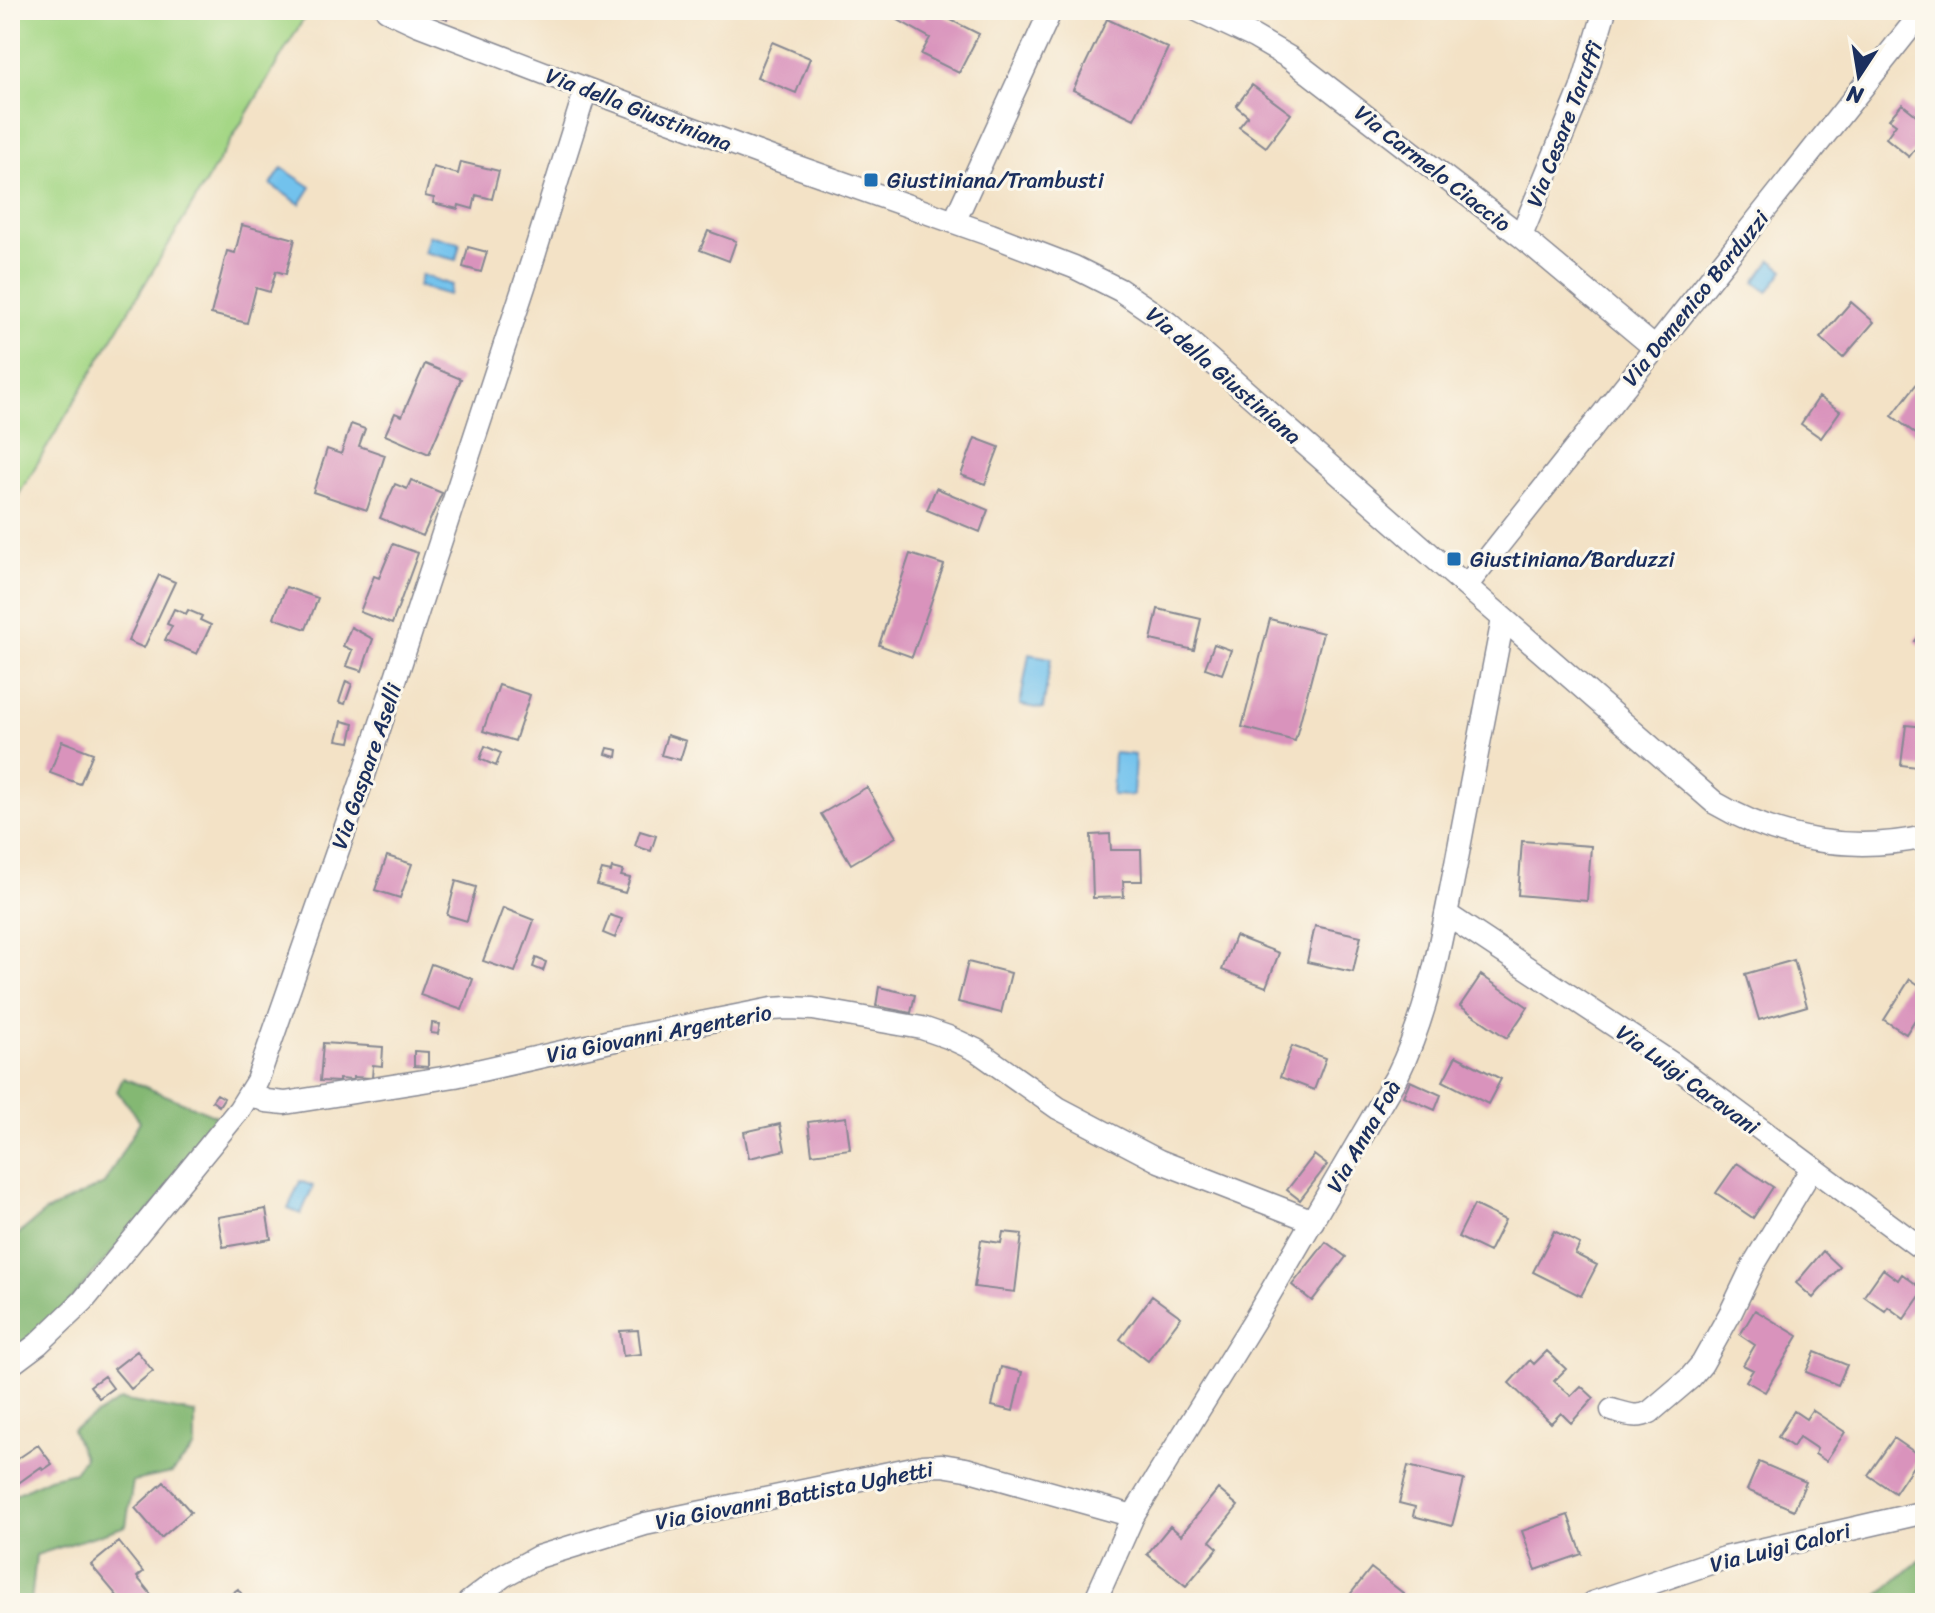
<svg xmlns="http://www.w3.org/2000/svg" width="1935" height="1613" viewBox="0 0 1935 1613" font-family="Sriracha,sans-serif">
  <rect width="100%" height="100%" fill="#fbf7ec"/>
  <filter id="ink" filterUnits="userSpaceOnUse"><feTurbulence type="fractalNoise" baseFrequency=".0125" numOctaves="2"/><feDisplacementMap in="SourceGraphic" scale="16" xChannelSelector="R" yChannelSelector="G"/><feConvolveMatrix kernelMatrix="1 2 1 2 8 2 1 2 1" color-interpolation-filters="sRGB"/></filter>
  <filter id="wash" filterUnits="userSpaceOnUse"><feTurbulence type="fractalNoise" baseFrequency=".006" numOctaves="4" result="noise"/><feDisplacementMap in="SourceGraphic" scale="32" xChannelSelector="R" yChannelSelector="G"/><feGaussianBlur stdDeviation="1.8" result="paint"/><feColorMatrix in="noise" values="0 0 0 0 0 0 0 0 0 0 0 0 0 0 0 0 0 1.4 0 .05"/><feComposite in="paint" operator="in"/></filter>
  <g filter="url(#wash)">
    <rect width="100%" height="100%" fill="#f3e2c6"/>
    <!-- green -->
    <path fill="#a5d786" stroke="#608372" stroke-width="2" d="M10,10h299l-299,499z"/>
    <!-- forest -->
    <path fill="#84b873" stroke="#507468" stroke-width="2" d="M123,1078l94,38 -4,12 -58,76 -105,119 -40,29v-111l35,-29 59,-28 36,-63 -23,-30z
      M120,1400l75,13v34l-23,26 -39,8 -7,45 -90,29 -5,48h-21v-106l39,-19 25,-6 10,-14 -12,-28z
      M1925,1556v47h-56z"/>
    <!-- water -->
    <path fill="#72c2ed" stroke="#4678a6" stroke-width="2" d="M282,168l29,19 -11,17 -29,-19z
      M429,235l31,8 -4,17 -32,-8z
      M1771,260l13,10 -16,22 -13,-10z
      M421,275l31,10 -3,10 -31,-9z
      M1029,654l22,4 -8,51 -23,-4z
      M1114,753l21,2 -2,41 -21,-1z
      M300,1181l13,5 -12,28 -13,-5z"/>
    <g id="blocks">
      <!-- building -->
      <path fill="#d993bc" d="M425,10h25l-3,9z
        M895,10h11l18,9 4,-9h3l48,24 -20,39 -38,-19 9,-16 -39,-22z
        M1107,19l61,29 -34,71 -61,-29z
        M772,42l38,16 -14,35 -39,-16z
        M1252,85l39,29 -25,33 -27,-20 9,-11 -12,-10z
        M1902,104l23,18v14l-16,21 -23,-19 10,-14 -7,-5z
        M461,162l38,9 -7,28 -16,-4 -3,14 -14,-4 -1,4 -25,-6 1,-5 -9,-2 8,-29 25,7z
        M242,225l53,14 -9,35 -10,-3 -6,21 -14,-4 -9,35 -36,-9 16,-63 8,2z
        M708,231l28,10 -7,20 -29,-11z
        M468,247l19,5 -6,20 -18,-5z
        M1851,302l23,20 -31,36 -23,-20z
        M425,364l36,15 -32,75 -44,-19 10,-22 7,3z
        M1925,373v49l-9,12 -24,-18z
        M1819,397l21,14 -19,27 -20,-14z
        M351,424l14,5 -6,17 26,9 -18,55 -54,-18 14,-43 14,5z
        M975,438l24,9 -14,37 -24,-9z
        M411,480l31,13 -19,43 -43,-18 15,-34 12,5z
        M936,488l52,22 -8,22 -53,-22z
        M393,544l25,9 -26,71 -32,-12 14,-36 5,2z
        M910,554l34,11 -32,92 -33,-12z
        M159,575l16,7 -31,66 -16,-7z
        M286,587l32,11 -12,31 -32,-11z
        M174,609l12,5 2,-4 14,6 -2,4 11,5 -14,29 -32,-14 7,-14 -5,-2z
        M1158,609l43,10 -7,31 -43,-10z
        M1270,619l53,14 -28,108 -53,-14z
        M351,627l22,12 -11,32 -16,-5 6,-16 -9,-4z
        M1925,629v20l-10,-8z
        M1214,644l17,6 -9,24 -17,-6z
        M346,681l6,3 -7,20 -6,-2z
        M499,685l31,10 -15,46 -32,-10z
        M342,721l12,3 -4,18 -13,-2z
        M1906,725l19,2v41l-24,-3z
        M667,735l19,6 -6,19 -19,-5z
        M62,741l31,12 -13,31 -30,-11z
        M485,746l16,7 -5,13 -16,-7z
        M608,748l10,2 -1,7 -11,-3z
        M867,787l29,50 -45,27 -30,-50z
        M640,831l16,5 -5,15 -16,-5z
        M1110,834l1,16h30l1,31h-19l1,16 -31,1 -2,-63z
        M1522,841l69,5 -4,55 -69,-6z
        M387,856l25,8 -12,34 -25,-8z
        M612,868l11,3 -2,5 9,2 -5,15 -28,-8 5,-15 9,2z
        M456,881l20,6 -9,34 -20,-6z
        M503,908l31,12 -19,52 -32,-11z
        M610,915l12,4 -7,19 -12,-5z
        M1315,926l46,10 -8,36 -46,-10z
        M1235,936l44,17 -13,34 -44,-17z
        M536,958l10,4 -3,9 -10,-4z
        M1794,960l13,46 -48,14 -14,-46z
        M968,962l43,11 -10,40 -43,-11z
        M431,964l42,15 -11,31 -42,-15z
        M1481,975l47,32 -21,31 -47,-32z
        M1910,979l15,10v15l-19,30 -22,-14z
        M879,987l36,8 -4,18 -35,-7z
        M432,1023l8,1 -2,10 -7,-1z
        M323,1043l60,4 -1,19 -9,-1 -1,13 -19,-1v3l-14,-1v3l-19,-1z
        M1292,1046l34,12 -12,32 -34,-13z
        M414,1051l14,1v15l-14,-1z
        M1456,1056l45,23 -13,25 -45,-23z
        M1410,1081l31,14 -6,15 -32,-14z
        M217,1094l7,4 -5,8 -7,-5z
        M846,1117l4,32 -38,5 -4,-32z
        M780,1124l5,26 -36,8 -5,-26z
        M1314,1155l13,10 -27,35 -13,-10z
        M1737,1163l36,24 -20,31 -37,-25z
        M1474,1205l31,15 -16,32 -31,-15z
        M266,1209l5,30 -48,8 -5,-30z
        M1554,1231l26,13 -5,10 22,11 -16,31 -48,-24z
        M1003,1232l19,2 -7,58 -41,-5 7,-47 20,3z
        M1326,1242l20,15 -34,44 -20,-16z
        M1823,1251l17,16 -27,31 -17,-15z
        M1883,1269l15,11 4,-6 22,16 -20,29 -16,-12 -3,4 -21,-15z
        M1152,1296l29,21 -33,44 -28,-22z
        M1755,1310l43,26 -33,56 -19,-11 7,-11 -10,-5 12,-20 -15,-10z
        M638,1330l3,24 -18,2 -3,-25z
        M137,1351l16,20 -22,18 -17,-20z
        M1547,1351l19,18 -12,12 17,15 10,-10 13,12 -23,25 -10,-10 -10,10 -42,-40 21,-23 4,4z
        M1815,1352l32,13 -9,20 -32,-13z
        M1001,1367l21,5 -9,39 -21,-5z
        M104,1376l9,12 -14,10 -9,-12z
        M1812,1410l33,22 -19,29 -11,-7 2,-5 -18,-12 -6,10 -15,-10 16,-26 12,8z
        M1894,1438l26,18 -25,37 -27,-18z
        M38,1445l14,19 -9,6 -2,-3 -31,22v-25z
        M1759,1462l47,20 -12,28 -47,-20z
        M1408,1466l56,14 -12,46 -39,-10 2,-9 -16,-4z
        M164,1482l27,30 -30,26 -26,-30z
        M1218,1489l20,17 -28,35 8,7 -32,38 -39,-32 23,-28 11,9z
        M1568,1515l14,39 -46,16 -14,-39z
        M119,1542l24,30 -6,5 17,21 -6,5h-25l-32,-38z
        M1371,1568l32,25 -8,10h-47l-3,-2z
        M238,1589l10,14h-29z"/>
    </g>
  </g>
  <g filter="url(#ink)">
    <use href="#blocks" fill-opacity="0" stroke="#878892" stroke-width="2"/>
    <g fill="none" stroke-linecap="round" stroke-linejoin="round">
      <defs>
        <path id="minor" d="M387,10l30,14 169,65 186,69 219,77 83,32 46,23 48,33 298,263 249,217c65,38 137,50 210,34
          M1197,10l57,27 36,21 231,178 134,112
          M954,222l97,-212
          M1521,236l60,-146 24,-80
          M1466,586l458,-576
          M1446,914l228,151 251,186
          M251,1094l15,7 19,2 170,-27 160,-36 157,-31 17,-1 24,1 109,19 26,9 28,13 82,58 101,53 154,60
          M10,1365l28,-21 45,-43 156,-191 18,-29 107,-306 168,-513 54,-173
          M1612,1410c14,4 25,9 38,2l40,-34 12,-14 29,-52 23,-48 58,-96
          M468,1603l35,-27 35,-19 107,-33 278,-58 19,-1 24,4 167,47
          M1094,1603l39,-87 122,-197 143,-245c32,-65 44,-140 58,-210 15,-82 31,-164 47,-245
          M1592,1603l133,-45 200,-46"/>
      </defs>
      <!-- minor casing -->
      <use href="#minor" stroke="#878892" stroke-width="25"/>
      <!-- minor -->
      <use href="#minor" stroke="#fff" stroke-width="22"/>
    </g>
  </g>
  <!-- markers -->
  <g fill="#1f6fb2" stroke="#fbf7ec" stroke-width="3">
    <rect x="863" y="172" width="16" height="16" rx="4"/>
    <rect x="1446" y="551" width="16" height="16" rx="4"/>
  </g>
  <g text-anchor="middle" stroke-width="6" stroke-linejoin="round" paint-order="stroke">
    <!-- street labels -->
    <g font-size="22" fill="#1b2f5e" stroke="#fbf7ec">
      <text transform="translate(639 109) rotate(21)" y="8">Via della Giustiniana</text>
      <text transform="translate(1564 124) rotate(-69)" y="8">Via Cesare Taruffi</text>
      <text transform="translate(1433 168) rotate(38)" y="8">Via Carmelo Ciaccio</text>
      <text transform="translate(1695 298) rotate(-51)" y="8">Via Domenico Barduzzi</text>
      <text transform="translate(1224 375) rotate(41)" y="8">Via della Giustiniana</text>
      <text transform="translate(366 766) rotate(-71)" y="8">Via Gaspare Aselli</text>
      <text transform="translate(659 1033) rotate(-11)" y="8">Via Giovanni Argenterio</text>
      <text transform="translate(1688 1079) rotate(36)" y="8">Via Luigi Caravani</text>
      <text transform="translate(1363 1136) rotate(-60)" y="8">Via Anna Foà</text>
      <text transform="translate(794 1495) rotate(-11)" y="8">Via Giovanni Battista Ughetti</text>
      <text transform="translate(1780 1547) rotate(-14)" y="8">Via Luigi Calori</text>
    </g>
    <!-- poi labels -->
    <g font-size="22" fill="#1b2f5e" stroke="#fbf7ec" text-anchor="start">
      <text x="887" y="188">Giustiniana/Trambusti</text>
      <text x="1470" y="567">Giustiniana/Barduzzi</text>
    </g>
  </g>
  <!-- margin -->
  <rect width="1935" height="1613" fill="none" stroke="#fbf7ec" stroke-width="40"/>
  <!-- north arrow -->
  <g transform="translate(1859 76) rotate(192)" stroke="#fbf7ec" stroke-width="6" paint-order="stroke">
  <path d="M0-6L14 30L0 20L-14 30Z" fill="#1b2f5e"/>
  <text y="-12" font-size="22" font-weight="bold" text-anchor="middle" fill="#1b2f5e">N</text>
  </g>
</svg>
